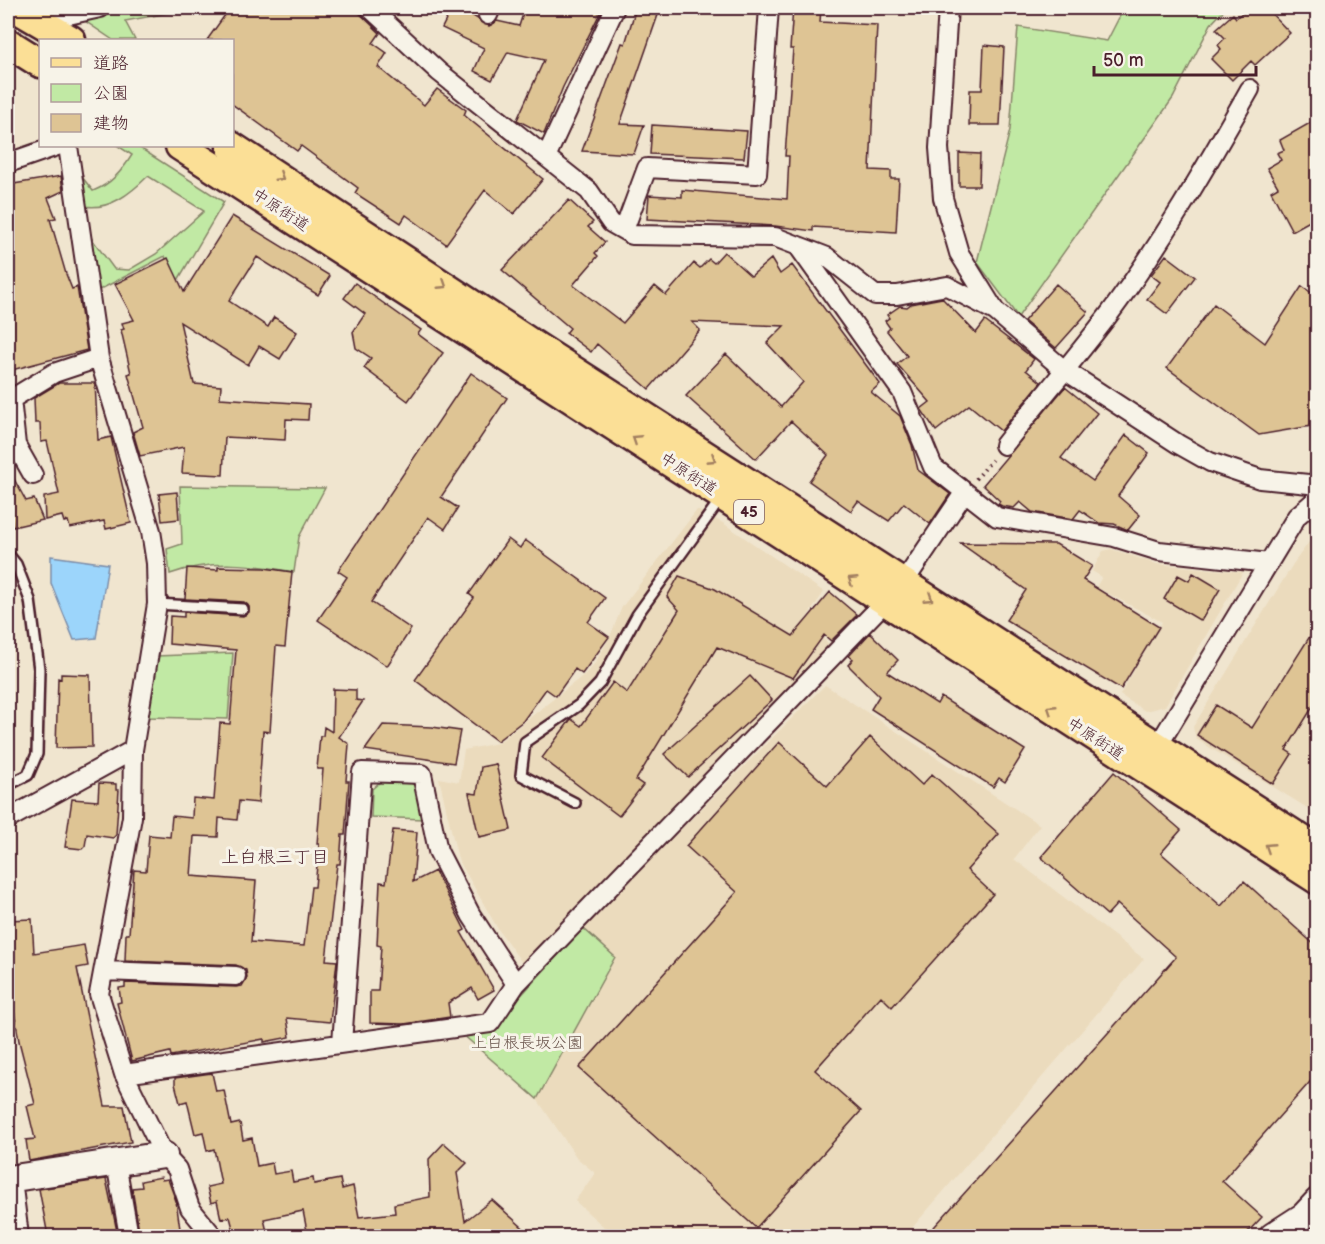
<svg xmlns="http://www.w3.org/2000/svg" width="1325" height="1244" viewBox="0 0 1325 1244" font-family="'Balsamiq Sans','Klee One',sans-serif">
  <rect width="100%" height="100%" fill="#f0e5cf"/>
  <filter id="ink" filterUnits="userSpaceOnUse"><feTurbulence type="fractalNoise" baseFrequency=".0167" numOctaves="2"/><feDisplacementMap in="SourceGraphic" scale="12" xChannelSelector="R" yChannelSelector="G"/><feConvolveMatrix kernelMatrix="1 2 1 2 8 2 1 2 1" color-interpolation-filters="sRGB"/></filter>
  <g filter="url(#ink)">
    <!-- built -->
    <path fill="#ebdbbd" d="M697,510l26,13 101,69 -21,31 31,25 -309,319 -27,-38 -40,-70 -19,-81 20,4 5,-32 34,-7 87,-69 11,-12 14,-25 12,-30z
      M1317,531v283l-121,-75 -3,-12 100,-163z
      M1111,549l46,15 86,8 -78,134 -20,5 -25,-16 42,-73 -66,-35 6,-10 -10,-6 11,-20z
      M825,685l215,140 -26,34 130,100 -239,277h-291l-39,-35 20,-28 -18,-15 -40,-59 78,-141 -32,-30z"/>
    <!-- green -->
    <path fill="#c1e9a4" stroke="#868468" stroke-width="1.5" d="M133,8h62l-70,13 10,19h-22l-31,-21z
      M1124,8h102l-15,16 -38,74 -155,219 -41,-55 33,-132 8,-103 89,14z
      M118,146h19l87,56 -50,85 -9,-31 -68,35 -10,-59 27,37 15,1 27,-16 48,-43 -56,-35c-17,17 -39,35 -64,30l-5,-33 14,18c18,-7 29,-20 39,-36z
      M180,486l145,2 -26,49 -5,35c-42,-8 -83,-13 -124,2l-3,-25 15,-5z
      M233,653l-5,66 -80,-2 8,-61z
      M407,780l8,6 8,33 -52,-2 1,-28 8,-7z
      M583,928l32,29 -78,142 -75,-65 30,-7z"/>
    <!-- water -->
    <path fill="#9cd5fb" stroke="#7b8ca8" stroke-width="1.5" d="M51,556l57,8 -12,74 -22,2 -23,-57z"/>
    <!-- building -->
    <path fill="#dec494" stroke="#4a1f2b" stroke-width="1.5" d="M230,8h124l26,25 -7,10 14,10 -9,14 46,38 13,-16 29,21 -2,5 79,64 -29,35 -29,-24 -39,54 -40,-29 -5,8 -46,-30 3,-5 -57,-42 -4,5 -65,-47v-64h-25z
      M452,8h26l-5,8 16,10 8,-5 22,5 6,-18h64l11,5 -37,74 -19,47 -27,-14 27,-60 -36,-8 -16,28 -18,-9 10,-23 -42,-20z
      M636,8h18l-1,3 6,1 -39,112 24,1 -10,29 -52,-3 40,-108 3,1z
      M793,8h28l-1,14 57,3 -7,145 21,1v8h8l-3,53 -83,-5v4l-38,-5 -128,-7 2,-24 33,2v-7l105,9 2,-43h-4l8,-107h-3z
      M1248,8h18l24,25 -35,32 -4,-4 -19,19 -21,-21 10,-10 -3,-4 7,-7 -9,-9 17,-15 3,4z
      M984,45l20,2 -4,78h-31l1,-35h12z
      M1317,119v98l-25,14 -21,-40 7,-4 -11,-19 14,-8 -4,-7 7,-3 -4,-10z
      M652,125l95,6 -3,27 -94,-4z
      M959,153l21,1 -1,32h-20z
      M61,176l2,15 -15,7 8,20 -6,1 16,55 6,15 5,-2 10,63 -79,21v-186z
      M569,200l24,22 -5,5 17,15 -10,11 3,3 -25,29 50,38 32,-37 11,9 28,-32 6,5 9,-9 5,4 10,-11 27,24 20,-17 9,15 12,-9 88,119 -9,8 29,24 12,29 6,25 32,24 -20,30 -26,-21 -15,18 -31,-20 -7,10 -42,-30 19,-26 -37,-34 -35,38 -70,-63 40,-42 55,53 22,-25 -36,-39 17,-17 -92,-4 8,8 -51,59 -52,-45 -6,8 -25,-19 4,-5 -68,-58z
      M232,216l98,60 -12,19 -61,-38 -28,44 39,26 6,-10 23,15 -17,27 -21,-13 -11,19 -68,-43 14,62 27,2 -1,12 89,6 -1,16 -22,-1 -1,21 -60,-3 -2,38 -41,-2 2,-26 -44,9 -7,-24 10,-5 -15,-53 3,-1 -10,-43 3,-1 -2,-6 12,-3 -19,-36 53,-26 16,34z
      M1166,255l29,22 -28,37 -20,-15 13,-17 -9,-7z
      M355,283l66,47 -3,4 25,19 -35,48 -44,-33 7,-10 -15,-10 -3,-16 12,-18 -21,-16z
      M1056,284l32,28 -32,36 -32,-27z
      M1302,286l15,11v128l-58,10 -92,-67 47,-64 51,39z
      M942,298l34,35 9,-12 49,38 -8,11 15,12 -40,49 -32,-26 -33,26 -15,-22 9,-7 -33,-38 10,-8 -20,-25 3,-3 -5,-7 4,-3 -2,-3 13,-9 7,1 4,-3z
      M471,373l36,25 -66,99 17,11 -13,21 -17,-12 -57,85 40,27 -24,37 -69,-46 29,-43 -9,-6z
      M59,383h36l3,57 13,-3 20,86 -25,6 -2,-8 -34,7 -2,-7 -4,1 -2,-6 -17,4 -1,-23 15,-3 -12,-53 -6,1 -1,-19h-5l-1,-25z
      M1065,387l32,26 -36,45 32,23 33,-46 23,18 -31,43 22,19 -12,15 -14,-6 -15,-1 -19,-13 -7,9 -41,-7 -12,-10 -6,6 -12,-2 -4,-2 2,-3 -17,-16z
      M8,468l18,33 8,-2 9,21 -30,7 -5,-25z
      M177,492l2,27 -17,2 -3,-27z
      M508,539l12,9 5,-8 80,58 -17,24 21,15 -27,37 -7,-5 -19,27 -10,-7 -23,32 -26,20 -82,-61 59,-82 -5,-4z
      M960,543l96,1 36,22 -9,14 76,47 -38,62 -115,-69 20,-30z
      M218,567l46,1 28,4 -7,75 -9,-1 -6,86 -7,-1 -5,72 -19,-2 -2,19 -18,-2 -1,19 -24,-1 -3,40 65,5 -5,61 53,4 7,-59h4l4,-43h-2l6,-75h-6l3,-33h3l1,-9 8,5 1,-43 23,1v10l7,1 -24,36 10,7 -3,37h3l-4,54h-3l-2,29h-3l-11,96 11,1 -7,61 -43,-4 3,19 -26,5v-3l-93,17 -1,-4 -38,9 -15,-58 4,-1 -2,-14 6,-1v-4l111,4 6,-1 5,-9 -1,-7 -10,-5 -111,-4 1,-27h3l5,-64 12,1 3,-36 21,2 2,-21 20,2 1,-20 21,2 6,-77 10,1 6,-74 -67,-6 1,-28 14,1v-5l59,4 6,-4v-5l-5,-5 -59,-3 2,-31 31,2z
      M1193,573l27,16 -19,32 -37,-22 14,-24 11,6z
      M679,576l36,13 78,47 37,-44 27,23 -26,26 -7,-6 -31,43 -76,-31 -81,133 7,5 -24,31 -77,-58 29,-39 10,7 32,-44 14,11 52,-83 -12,-13z
      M1317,625v75l-31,50 6,4 -19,30 -76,-49 19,-30 36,23z
      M870,633l28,27 -11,12 50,32 4,-7 84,53 -20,32 -6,-4 -6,9 -122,-78 8,-13 -31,-31 5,-6 -4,-3z
      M61,674l29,1 2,72 -36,1 2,-70 3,1z
      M750,676l22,24 -84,77 -24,-23z
      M383,725l49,2 28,4 -6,32 -89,-13z
      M870,737l52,48 10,-11 67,60 -32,36 26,24 -101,113 -11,-11 -66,74 46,41 -105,117 -177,-160 158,-176 -51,-46 93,-104 48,44z
      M496,764l15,66 -32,7 -10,-44 8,1 4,-27z
      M1114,772l67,58 -20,23 60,53 23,-25 73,66v127l-95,107 40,36 -18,19h-318l250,-279 -59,-53 -10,11 -66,-58z
      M99,783l17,1v6h3l-3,45 -3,3 -26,-4 -2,12 -3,3 -17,-2 7,-48 26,2z
      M393,830l24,2 -4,50 22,-11 30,59 -4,2 33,58 -16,9 -6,-11 -24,15 2,14 -46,7 -34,-1v-32h8l3,-45 -4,-1 3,-63 6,1z
      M32,919l2,34 50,-8 4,21 -11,2 28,138h19l7,36 -102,19 -3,-21 9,-1 -8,-33 8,-2 -16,-63 -8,-49 -3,-72z
      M212,1073l4,18 8,-1 7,35 9,-2 3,17 9,-2 5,28 15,-3 2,11 17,-3 2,11 20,-4 1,6 26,-5 2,10 11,-3 6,31 36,-4 -1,-9 36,-7 -1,-38 15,-16 23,20 -10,10 8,48 27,-21 40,36h-54l-4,-4 -47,4h-119l-5,-25 -39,8 4,17h-25l-2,-6 -7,2 -4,-15 -9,2 -4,-18 -6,2 -4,-16 14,-3 -7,-35 -7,2 -4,-19 -8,2 -8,-33 -7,2 -5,-19v-6z
      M161,1177l1,3 6,-1 1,3 7,19 5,35h-41l-8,-48 10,-1 -1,-6z
      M106,1179l12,57h-70l-9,-47z"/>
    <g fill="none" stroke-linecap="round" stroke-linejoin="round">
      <defs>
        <path id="lane" d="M8,554l8,10 14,36 9,69 -2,85 -9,21 -20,10
          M157,604l86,5
          M575,803l-54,-28 4,-33 54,-37 21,-22 37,-68 83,-115"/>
        <path id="street" d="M370,8l69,64 150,119 22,32 21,12 143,2 52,20 48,38h22l50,-9 48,25
          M948,8l-9,140 4,50 16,55 36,58 68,58 115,75 32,18 50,17 58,6
          M488,15l3,-7
          M41,21l59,-13
          M68,146l31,212 52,173 5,32 1,41 -24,146 -1,67 -33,177 25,80 40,81 13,14 13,39 23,28
          M546,157l69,-149
          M8,163l49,-17
          M624,230l23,-62 110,6 12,-166
          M798,246l104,146 31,75 64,50 117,20 45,14 110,12
          M11,399l5,46 17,30
          M8,401l46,-28 45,-15
          M1004,445c34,-43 70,-85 103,-128 54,-72 99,-150 143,-228
          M1153,754l144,-238 21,-18
          M8,819l125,-69
          M104,971l132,5
          M342,1043l20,-271 60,2 16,77 33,64 45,69
          M124,1074l366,-51 26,-39 388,-402 60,-89
          M116,1163l13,73"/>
        <path id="secondary" d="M8,1179l156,-24
          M8,1180l7,56
          M1273,1236l31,-20 14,-15"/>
        <path id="primary" d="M16,8l55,32
          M8,43l32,20
          M180,146l1138,734
          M231,146l304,200 783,504"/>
      </defs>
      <!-- lane casing -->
      <use href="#lane" stroke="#4a1f2b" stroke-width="14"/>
      <!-- street casing -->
      <use href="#street" stroke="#4a1f2b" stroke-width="22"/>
      <!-- secondary casing -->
      <use href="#secondary" stroke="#4a1f2b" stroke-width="30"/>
      <!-- primary casing -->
      <use href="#primary" stroke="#4a1f2b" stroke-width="33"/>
      <!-- path -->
      <path stroke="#4a1f2b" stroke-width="4" stroke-dasharray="1.5 4.5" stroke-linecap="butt" d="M976,479l16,-19"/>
      <!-- lane -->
      <use href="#lane" stroke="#f7f3e8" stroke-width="9"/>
      <!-- street -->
      <use href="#street" stroke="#f7f3e8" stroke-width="18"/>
      <!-- secondary -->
      <use href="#secondary" stroke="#f7f3e8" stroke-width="26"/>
      <!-- primary -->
      <use href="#primary" stroke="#fbdf96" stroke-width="28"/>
    </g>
    <!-- one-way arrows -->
    <defs><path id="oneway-chevron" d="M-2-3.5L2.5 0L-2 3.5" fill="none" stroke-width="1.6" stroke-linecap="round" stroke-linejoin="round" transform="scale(1.5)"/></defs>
    <g stroke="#a27f60">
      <use href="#oneway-chevron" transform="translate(280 177) rotate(33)"/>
      <use href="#oneway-chevron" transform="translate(443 285) rotate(33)"/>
      <use href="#oneway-chevron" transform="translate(636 439) rotate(-147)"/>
      <use href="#oneway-chevron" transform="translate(712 459) rotate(33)"/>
      <use href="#oneway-chevron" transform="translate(852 580) rotate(-147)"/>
      <use href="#oneway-chevron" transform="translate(929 598) rotate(33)"/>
      <use href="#oneway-chevron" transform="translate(1051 709) rotate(-147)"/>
      <use href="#oneway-chevron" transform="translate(1269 847) rotate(-147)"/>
    </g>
  </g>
  <g text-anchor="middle" stroke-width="6" stroke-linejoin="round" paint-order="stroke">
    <!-- shield labels -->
    <rect fill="#f7f3e8" stroke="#7e5f64" stroke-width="1.5" x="734" y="500" width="30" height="24" rx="4.5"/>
    <g font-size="15" font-weight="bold" fill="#4a1f2b">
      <text x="749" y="517">45</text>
    </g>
    <!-- street labels -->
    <g font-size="16" fill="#4a1f2b" stroke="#f7f3e8">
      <text transform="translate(281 209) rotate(33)" y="6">中原街道</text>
      <text transform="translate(689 473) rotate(33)" y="6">中原街道</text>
      <text transform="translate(1096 738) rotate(33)" y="6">中原街道</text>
    </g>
    <!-- park labels -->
    <g font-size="16" fill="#685249" stroke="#f7f3e8">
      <text x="527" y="1048">上白根長坂公園</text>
    </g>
    <!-- neighbourhood labels -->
    <g font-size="18" fill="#4a1f2b" stroke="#f7f3e8">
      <text x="275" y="863">上白根三丁目</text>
    </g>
  </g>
  <!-- margin -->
  <rect width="1325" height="1244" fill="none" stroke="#f7f3e8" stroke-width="30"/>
  <rect x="15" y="15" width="1295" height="1214" fill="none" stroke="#4a1f2b" stroke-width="2" filter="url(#ink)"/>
  <!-- legend -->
  <rect x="39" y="39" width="195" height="108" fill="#f7f3e8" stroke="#b29e9c" stroke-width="1.5"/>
  <rect x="51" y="58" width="30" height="9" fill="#fbdf96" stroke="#b29e9c" stroke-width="1.5"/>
  <text x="93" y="69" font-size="18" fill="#4a1f2b">道路</text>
  <rect x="51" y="84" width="30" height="18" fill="#c1e9a4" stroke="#b29e9c" stroke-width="1.5"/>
  <text x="93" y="99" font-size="18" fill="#4a1f2b">公園</text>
  <rect x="51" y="114" width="30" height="18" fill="#dec494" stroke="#b29e9c" stroke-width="1.5"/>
  <text x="93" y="129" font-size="18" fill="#4a1f2b">建物</text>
  <!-- scale -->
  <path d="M1094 66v9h162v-9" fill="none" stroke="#4a1f2b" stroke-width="3"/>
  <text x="1103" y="66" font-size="18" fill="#4a1f2b" stroke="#f7f3e8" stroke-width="4.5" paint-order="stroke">50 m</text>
</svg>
